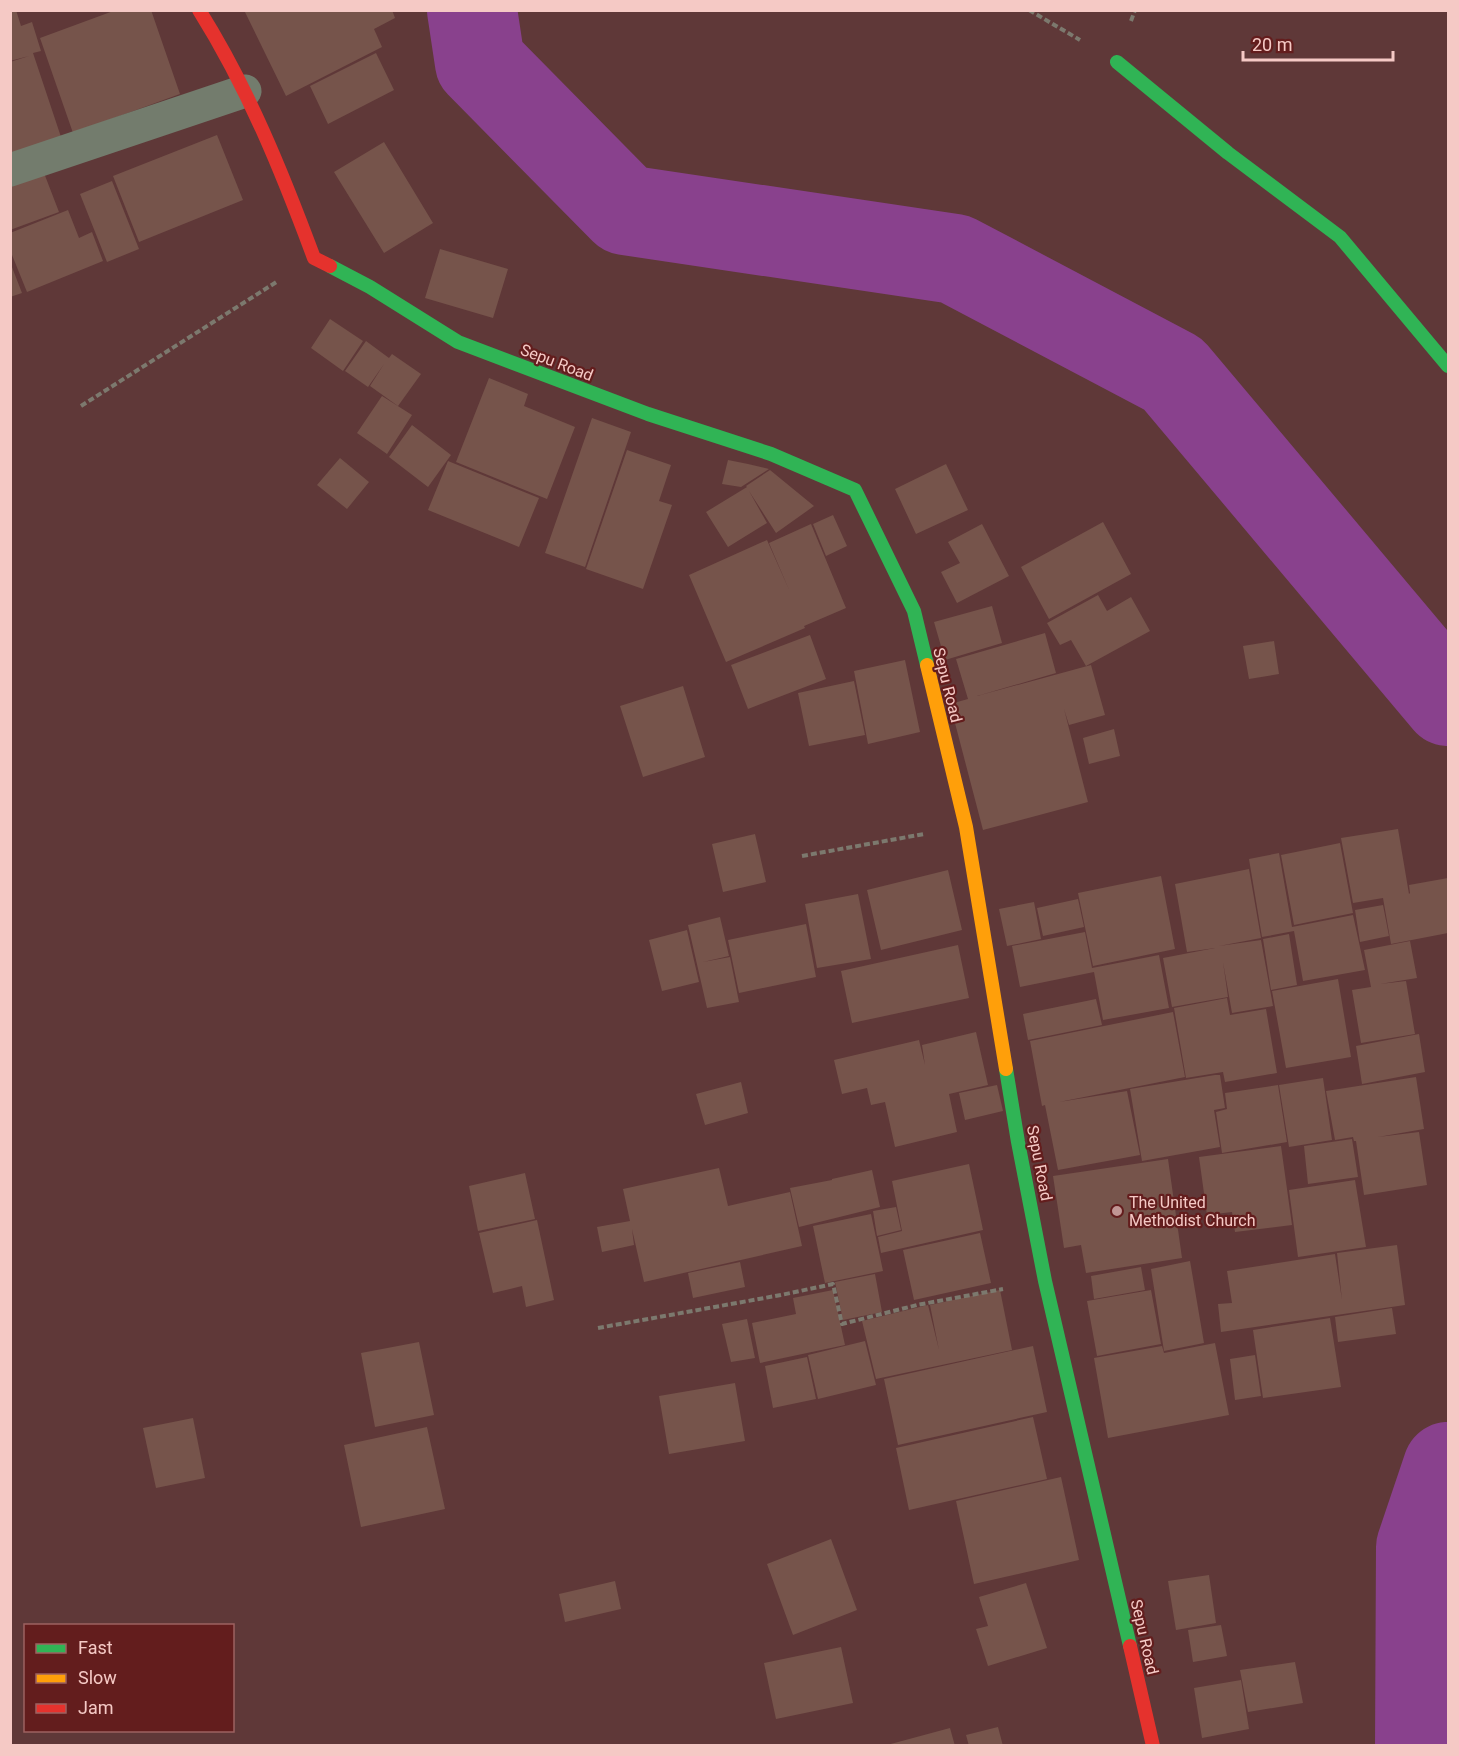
<svg xmlns="http://www.w3.org/2000/svg" width="1459" height="1756" viewBox="0 0 1459 1756" font-family="Roboto,sans-serif">
  <rect width="100%" height="100%" fill="#5f3838"/>
  <g fill="none" stroke-linecap="round" stroke-linejoin="round">
    <!-- river -->
    <path stroke="#89418d" stroke-width="90" d="M472,10l8,53 145,147 330,49 218,115 275,327
      M1420,1746l1,-199 27,-80"/>
  </g>
  <!-- building -->
  <path fill="#76544b" d="M10,10h6l5,16 11,-4 9,29 -8,2 29,87 -50,17 -2,-6v-89l19,-6 -19,5z
    M116,10h35l29,84 -107,39 -33,-95z
    M244,10h148l3,8 -21,11 8,18 -96,49z
    M376,53l18,37 -66,34 -18,-38z
    M217,135l26,65 -104,42 -26,-66z
    M384,142l49,81 -49,30 -50,-81z
    M44,173l15,39 -49,18v-44z
    M112,181l27,68 -32,13 -27,-68z
    M68,210l11,28 13,-6 11,29 -76,31 -17,-42v-17z
    M440,249l68,20 -15,49 -68,-20z
    M10,262l12,31 -12,4z
    M330,319l33,22 -20,30 -32,-23z
    M366,341l23,17 3,-4 29,20 -23,32 -28,-20 14,-22 -16,23 -23,-16z
    M489,378l39,16 -4,12 51,21 -28,72 -91,-37z
    M382,396l30,19 -25,39 -30,-21z
    M592,418l39,14 -46,135 -40,-14z
    M412,425l39,30 -23,32 -39,-30z
    M627,450l44,15 -12,36 13,4 -29,84 -57,-20z
    M340,458l29,24 -22,27 -30,-24z
    M728,460l20,4 21,5 -28,18 -19,-3z
    M448,461l91,37 -20,49 -91,-37z
    M946,464l22,46 -52,24 -21,-45z
    M770,470l44,36 -38,27 -27,-42 18,32 -39,24 -22,-35 41,-25 -1,-1z
    M833,515l14,31 -21,10 -13,-32z
    M1103,522l28,52 -82,45 -28,-52z
    M811,524l35,84 -42,18 1,2 -79,34 -37,-87 78,-35 23,52 -21,-49z
    M982,524l27,52 -52,27 -16,-31 19,-9 -12,-21z
    M1098,595l9,16 24,-14 19,34 -64,35 -15,-26 -11,5 -13,-22z
    M992,606l10,37 -57,17 -11,-38z
    M1045,633l11,40 -79,23 114,-31 14,50 -36,10 -5,-16 24,93 -105,28 -33,-126 18,-5 -12,-40z
    M810,635l16,44 -78,30 -17,-44z
    M1274,641l5,33 -30,5 -6,-33z
    M905,660l15,72 -52,12 -14,-73z
    M854,681l11,54 -56,11 -11,-53z
    M683,686l22,71 -62,20 -23,-71z
    M1114,729l6,27 -31,8 -6,-26z
    M1398,829l11,65 1,-1 -1,-8 39,-7v55l-57,11 -8,-46 -30,5 -12,-65z
    M755,834l11,48 -43,10 -11,-48z
    M1340,843l13,70 -59,12 -13,-70z
    M1279,853l13,74 61,-12 12,55 -62,11 -9,-50 -32,6 -13,-78z
    M1249,869l12,69 -42,8 42,-6 12,66 -41,7 -9,-51 5,35 -56,10 -9,-49 52,-10 -28,4 -12,-68z
    M948,870l14,60 -81,20 -14,-60z
    M1161,876l14,73 -82,17 -15,-73z
    M858,894l13,65 -54,9 -12,-64z
    M1078,899l6,28 -41,9 -6,-28z
    M1034,902l7,37 -34,7 -8,-37z
    M1383,905l6,31 -29,6 -5,-32z
    M720,917l9,39 -26,6 27,-5 9,45 -32,6 -19,-83z
    M806,924l10,53 -77,16 -11,-53z
    M687,930l12,52 -37,9 -13,-51z
    M1085,932l7,36 67,-13 10,53 -66,12 -9,-48 -74,15 -8,-41z
    M1289,934l8,51 -26,5 -8,-51z
    M1410,941l7,37 -37,6 26,-3 9,53 -54,9 -9,-53 19,-3 -7,-37z
    M958,945l11,53 -117,25 -11,-52z
    M1338,979l13,78 -65,11 -14,-77z
    M1227,998l3,17 36,-6 11,64 -52,9 -2,-10 -37,6 -12,-70z
    M1096,999l6,26 -74,15 -5,-26z
    M1173,1012l12,65 -126,25 68,-11 13,64 -82,15 -13,-65 -3,1 -12,-65z
    M976,1032l12,53 -39,9 8,38 -62,15 -10,-45 -14,3 -4,-17 -25,6 -8,-34 85,-20 6,25 -3,-20z
    M1419,1034l6,38 -63,12 -6,-38z
    M1215,1075h5l5,33 -11,2 6,37 -78,14 -12,-72z
    M1416,1077l8,52 -46,8 41,-5 8,53 -63,10 -8,-54h-2l-1,-4 -18,3 -9,-49z
    M1323,1078l9,62 -43,7 -10,-62z
    M741,1082l7,31 -43,12 -9,-31z
    M997,1085l6,26 -38,9 -6,-27z
    M1278,1085l9,57 -65,11 -6,-41 11,-3 -2,-16z
    M1352,1139l6,38 -50,7 -4,-38z
    M1281,1146l11,79 -57,7 -3,-20 -25,3 -8,-58z
    M1168,1159l14,99 -96,15 -5,-28 -17,3 -11,-72z
    M969,1164l14,66 -102,23 -3,-16 24,-6 -10,-50z
    M719,1168l9,38 62,-14 12,54 -158,36 -12,-53 2,16 -32,7 -5,-25 33,-6 -7,-32z
    M872,1170l8,37 -81,20 -9,-39 42,-8v-1z
    M525,1173l10,46 -57,12 -9,-45z
    M1355,1180l11,67 -68,10 -9,-67z
    M896,1207l5,23 -24,6 -4,-25z
    M871,1214l12,57 -58,12 -12,-57z
    M537,1220l17,80 -28,7 -4,-21 -29,7 -14,-60z
    M980,1233l11,50 -77,17 -11,-50z
    M1397,1245l8,60 -184,27 -3,-28 14,-1 -5,-32 108,-17 7,46 -5,-47z
    M1190,1261l14,82 -40,8 -13,-82z
    M740,1262l5,25 -52,11 -5,-25z
    M1141,1267l4,23 -51,9 -3,-23z
    M875,1274l7,38 -39,8 -8,-38z
    M833,1290l12,55 -85,18 -8,-40 44,-9 -3,-16z
    M1000,1290l12,60 -136,29 -14,-58 66,-16 11,45 -9,-45z
    M1151,1290l10,54 -64,12 -10,-55z
    M1392,1308l4,26 -58,8 -3,-25z
    M1330,1318l11,69 -78,11 -10,-68z
    M747,1319l8,39 -24,4 -9,-38z
    M865,1341l11,44 -58,14 -10,-44z
    M419,1342l15,73 -59,12 -14,-74z
    M1215,1343l14,72 -121,23 -14,-80 68,-12 2,7z
    M1033,1346l14,66 -149,33 -14,-66z
    M1255,1355l6,41 -26,4 -5,-41z
    M807,1357l9,42 -43,9 -8,-42z
    M735,1383l10,58 -76,13 -10,-58z
    M1033,1417l14,62 -138,31 -13,-62z
    M193,1418l12,60 -49,10 -13,-60z
    M427,1427l18,82 -84,18 -17,-82z
    M1061,1477l18,83 -105,24 -18,-83z
    M831,1539l26,71 -64,25 -26,-71z
    M1209,1575l7,48 -40,7 -8,-49z
    M615,1581l6,28 -56,13 -6,-28z
    M1026,1583l21,65 -59,18 -12,-37 12,-3 -9,-29z
    M1221,1625l6,31 -34,6 -5,-32z
    M841,1647l12,56 -77,16 -12,-56z
    M1295,1662l8,41 -55,9 -8,-42z
    M1241,1680l8,49 -47,9 -8,-50z
    M998,1727l5,19h-34l-3,-11z
    M950,1728l5,18h-68v-1z"/>
  <g fill="none" stroke-linecap="round" stroke-linejoin="round">
    <!-- path -->
    <path stroke="#7c796e" stroke-width="4" stroke-dasharray="6 3" stroke-linecap="butt" d="M1029,10l51,30
      M1131,21l4,-11
      M81,406l197,-125
      M802,856l122,-22
      M598,1328l183,-33 52,-11 9,40 75,-19 86,-16"/>
    <!-- street -->
    <path stroke="#737c6d" stroke-width="33" d="M10,170l235,-79"/>
    <!-- fast -->
    <path stroke="#30b455" stroke-width="14" d="M1117,62l111,91 112,84 108,129
      M330,266l40,21 88,55 190,72 123,40 84,36 59,121 13,54
      M1006,1069l12,73 27,139 85,365"/>
    <!-- slow -->
    <path stroke="#ff9f0a" stroke-width="14" d="M927,665l39,162 40,242"/>
    <!-- jam -->
    <path stroke="#e5322d" stroke-width="14" d="M199,10c49,78 83,162 115,248l16,8
      M1130,1646l23,100"/>
  </g>
  <!-- markers -->
  <circle fill="#c09694" stroke="#631d1d" stroke-width="2" cx="1117" cy="1211" r="6"/>
  <g text-anchor="middle" stroke-width="4.5" stroke-linejoin="round" paint-order="stroke">
    <!-- street labels -->
    <g font-size="16" fill="#f5c9c5" stroke="#631d1d">
      <text transform="translate(557 362) rotate(21)" y="6">Sepu Road</text>
      <text transform="translate(948 685) rotate(76)" y="6">Sepu Road</text>
      <text transform="translate(1040 1163) rotate(79)" y="6">Sepu Road</text>
      <text transform="translate(1145 1637) rotate(77)" y="6">Sepu Road</text>
    </g>
    <!-- poi labels -->
    <g font-size="16" fill="#f5c9c5" stroke="#631d1d" text-anchor="start">
      <text x="1129" y="1208">The United<tspan x="1129" dy="18">Methodist Church</tspan></text>
    </g>
  </g>
  <!-- border -->
  <rect width="1459" height="1756" fill="none" stroke="#f5c9c5" stroke-width="24"/>
  <!-- legend -->
  <rect x="24" y="1624" width="210" height="108" fill="#631d1d" stroke="#9d6260" stroke-width="1.5"/>
  <rect x="36" y="1644" width="30" height="9" fill="#30b455" stroke="#9d6260" stroke-width="1.5"/>
  <text x="78" y="1654" font-size="18" fill="#f5c9c5">Fast</text>
  <rect x="36" y="1674" width="30" height="9" fill="#ff9f0a" stroke="#9d6260" stroke-width="1.5"/>
  <text x="78" y="1684" font-size="18" fill="#f5c9c5">Slow</text>
  <rect x="36" y="1704" width="30" height="9" fill="#e5322d" stroke="#9d6260" stroke-width="1.5"/>
  <text x="78" y="1714" font-size="18" fill="#f5c9c5">Jam</text>
  <!-- scale -->
  <path d="M1243 51v9h150v-9" fill="none" stroke="#f5c9c5" stroke-width="3"/>
  <text x="1252" y="51" font-size="18" fill="#f5c9c5" stroke="#631d1d" stroke-width="4.5" paint-order="stroke">20 m</text>
</svg>
